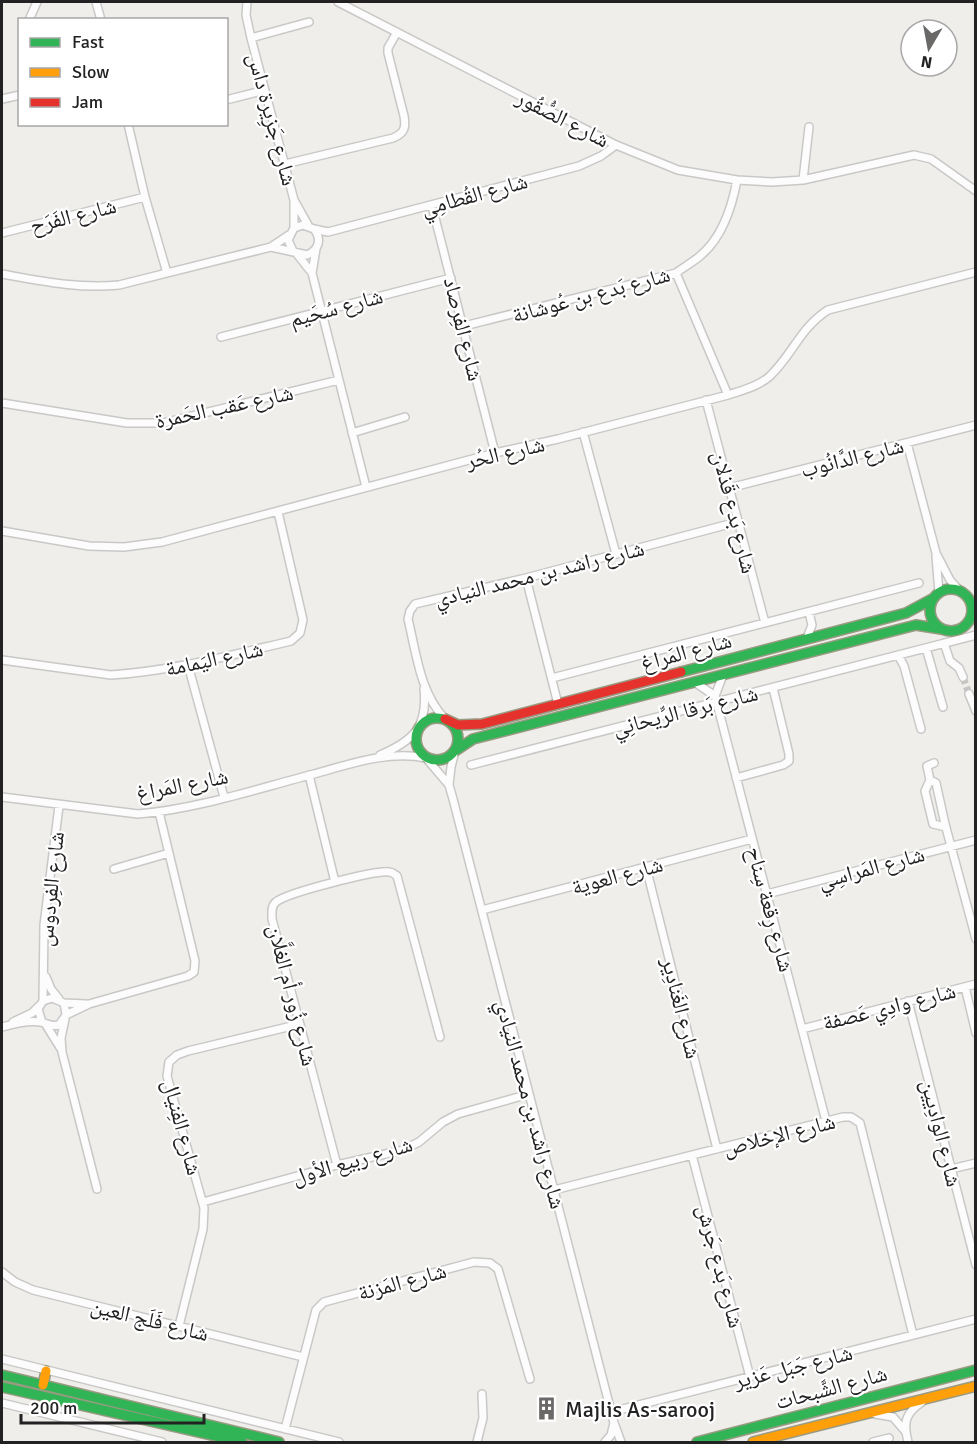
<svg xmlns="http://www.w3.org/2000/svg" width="977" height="1444" viewBox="0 0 977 1444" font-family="Signika,'Noto Naskh Arabic',sans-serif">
  <rect width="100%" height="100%" fill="#f0eeeb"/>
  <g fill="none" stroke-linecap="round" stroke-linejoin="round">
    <!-- street-tunnel -->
    <path stroke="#c7c5c3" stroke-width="7" stroke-dasharray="7 3.5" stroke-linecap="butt" d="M963,677l6,17"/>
    <defs>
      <path id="street" d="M96,2l5,18
        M247,2l-1,13 5,23 43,162 14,25
        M338,2l278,143 62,25 59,10 35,2 31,-2 111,-25 17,4 45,32
        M29,20l8,-18
        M251,38l58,-16
        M2,99l18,-4
        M226,100l39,-10
        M128,124l17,73 22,76
        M285,164l108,-26c12,-5 13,-11 11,-22l-16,-63v-5l9,-16
        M803,180l6,-53
        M432,206l63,247
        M294,228v-26
        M314,229l14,3 251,-66 22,-10 15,-11
        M2,233l143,-36
        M271,247l36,8c12,-5 15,-16 7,-26l-11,-4 -9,3 -6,12 5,11
        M297,254l15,19 54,214
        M312,273l4,-24
        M676,273l52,122
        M2,274c39,7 77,15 117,11l152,-38 18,-12
        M464,326l212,-53c8,-6 17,-11 24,-17 22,-18 32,-49 37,-76
        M221,337l230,-59
        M706,400l59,223
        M2,403l125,20h36l176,-43
        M583,432l33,122
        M352,433l53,-16
        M907,443l29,110 14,27 9,10
        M729,488l247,-63
        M2,531l87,15 35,1 38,-5 333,-89 63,-14 170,-44c15,-5 31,-9 42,-19 23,-22 30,-48 58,-66l148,-38
        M936,556l3,37
        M526,578l32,126
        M807,638l5,-13 -3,-13
        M944,643l6,18 9,7 4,9
        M926,648l17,59
        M898,655l6,11 17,63
        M2,660l109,15c61,-4 120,-20 180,-34l9,-8 3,-13 -25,-108
        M188,665l36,132
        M723,675l-8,21 111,425
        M552,678l367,-95
        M696,683l19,13
        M969,694l7,17
        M445,719c-25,-26 -29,-67 -37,-100l2,-8 5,-7 111,-26 211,-56
        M380,755c33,-14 48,-28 44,-66
        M934,763l-7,3 3,14 6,3 9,41 31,115
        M471,765l505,-130
        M309,775l26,107
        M736,778l47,-13 6,-4v-7l-16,-66
        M930,780l-5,11 8,33 13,3
        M449,785l2,-18 4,-16
        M2,797l136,17c59,-5 118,-25 176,-40 36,-10 75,-24 112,-16l23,27 4,14 161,624 7,19
        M646,867l71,282
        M114,869l55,-16
        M767,894l209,-54
        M482,910l270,-71
        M46,977l5,12 8,10
        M965,987l11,46
        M43,1001l1,-76 15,-119
        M908,1001l68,264
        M64,1003l22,1
        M66,1015l23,-11 99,-28 6,-4 1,-11 -36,-149
        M65,1019l-4,19 1,14 35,137
        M13,1022l19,-9 7,-7
        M46,1025l15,24
        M2,1027c11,-3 27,-7 38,-5 8,1 10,5 19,3l7,-10 -2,-12 -12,-5 -9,3 -5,8 4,13
        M802,1029l174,-45
        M692,1155l58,222
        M337,1165l-65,-246c0,-7 -1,-13 4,-17 10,-9 100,-32 113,-30 4,0 5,2 8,4l43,161
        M951,1169l25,-6
        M554,1190l289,-73h8l9,6 53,212
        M203,1202l134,-37 66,-15 16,-8 24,-20 15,-8 71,-20
        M2,1272l13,10 18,8 270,67
        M179,1326l24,-97 1,-21 -37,-132 2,-14 8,-7 11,-4 112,-27
        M2,1359l337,83
        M2,1403l160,39
        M611,1412l365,-93
        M875,1414l18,3 12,14
        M285,1429l31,-119 8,-8 150,-40 16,1 8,6 32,110
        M477,1442l6,-24 -1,-24
        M605,1442l6,-7 3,-12
        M873,1442l16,-4
        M908,1442c-5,-19 -3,-29 14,-40"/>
      <path id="fast" d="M930 610a21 21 0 1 1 42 0a21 21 0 1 1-42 0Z
        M681,672l225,-59 28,-15
        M416 739a21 21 0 1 1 42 0a21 21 0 1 1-42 0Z
        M455,751l18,-12 443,-114 25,4
        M2,1375l277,67
        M2,1387l240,55
        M697,1442l279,-72"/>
      <path id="slow" d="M43,1385l3,-14
        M753,1442l223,-56"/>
      <path id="jam" d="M445,719l13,6 24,-1 199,-52"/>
    </defs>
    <!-- street casing -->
    <use href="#street" stroke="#c9c8c7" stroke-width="10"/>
    <!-- fast casing -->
    <use href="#fast" stroke="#999a82" stroke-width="12"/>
    <!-- slow casing -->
    <use href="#slow" stroke="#999a82" stroke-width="12"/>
    <!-- jam casing -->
    <use href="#jam" stroke="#999a82" stroke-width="12"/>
    <!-- street -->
    <use href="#street" stroke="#fdfcfc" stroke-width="7"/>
    <!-- fast -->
    <use href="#fast" stroke="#30b455" stroke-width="9"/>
    <!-- slow -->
    <use href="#slow" stroke="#ff9f0a" stroke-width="9"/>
    <!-- jam -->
    <use href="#jam" stroke="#e5322d" stroke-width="9"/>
  </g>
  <!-- icons -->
  <defs>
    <symbol id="building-bare" viewBox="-9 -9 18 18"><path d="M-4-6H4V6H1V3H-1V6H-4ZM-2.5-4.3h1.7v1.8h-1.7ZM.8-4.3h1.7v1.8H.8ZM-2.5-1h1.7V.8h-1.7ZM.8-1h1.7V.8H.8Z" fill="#6a6968" stroke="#fff" stroke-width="2.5" paint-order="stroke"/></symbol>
  </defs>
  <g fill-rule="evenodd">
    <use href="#building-bare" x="530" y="1392" width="33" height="33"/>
  </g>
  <g text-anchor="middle" stroke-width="4.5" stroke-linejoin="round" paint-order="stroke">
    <!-- street labels -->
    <g font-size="22" fill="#222" stroke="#fff">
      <text transform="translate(563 118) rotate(27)" y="8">شارع الصُّقُور</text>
      <text transform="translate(273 119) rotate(75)" y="8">شارع جَزِيرة داس</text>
      <text transform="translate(474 194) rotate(-15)" y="8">شارع القُطامِي</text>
      <text transform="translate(73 215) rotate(-14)" y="8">شارع الفَرَح</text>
      <text transform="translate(591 294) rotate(-15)" y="8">شارع بَدع بن عُوشانة</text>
      <text transform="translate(336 307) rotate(-15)" y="8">شارع سُحَيم</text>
      <text transform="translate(464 329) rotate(76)" y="8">شارع الفِرصاد</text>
      <text transform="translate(224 406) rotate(-12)" y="8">شارع عَقب الحَمرة</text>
      <text transform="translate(505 452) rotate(-13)" y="8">شارع الحُر</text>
      <text transform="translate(852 457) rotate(-14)" y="8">شارع الدَّانُوب</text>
      <text transform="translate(735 512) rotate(76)" y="8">شارع بَدع قَذلان</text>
      <text transform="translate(539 573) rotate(-14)" y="8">شارع راشد بن محمد النيادي</text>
      <text transform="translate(686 651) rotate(-15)" y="8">شارع المَراغ</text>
      <text transform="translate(214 658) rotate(-12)" y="8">شارع اليَمامة</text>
      <text transform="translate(685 710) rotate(-14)" y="8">شارع بَرقا الرِّيحانِي</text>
      <text transform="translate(182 784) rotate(-11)" y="8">شارع المَراغ</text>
      <text transform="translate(871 867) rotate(-15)" y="8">شارع المَراسِي</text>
      <text transform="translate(617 875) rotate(-15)" y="8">شارع العوية</text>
      <text transform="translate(50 889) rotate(-84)" y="8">شارع الفِردوس</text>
      <text transform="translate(771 909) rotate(75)" y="8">شارع رِقعة سِناح</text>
      <text transform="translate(293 995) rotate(76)" y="8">شارع زُور أم الغلَّان</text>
      <text transform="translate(889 1006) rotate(-14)" y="8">شارع وادِي عَصفة</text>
      <text transform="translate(682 1008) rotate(76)" y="8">شارع الغَنادِير</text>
      <text transform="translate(531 1104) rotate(75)" y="8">شارع راشد بن محمد النيادي</text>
      <text transform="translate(183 1127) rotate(75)" y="8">شارع الفِنيال</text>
      <text transform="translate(942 1133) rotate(76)" y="8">شارع الوادِيين</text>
      <text transform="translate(779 1134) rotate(-14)" y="8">شارع الإخلاص</text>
      <text transform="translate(352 1160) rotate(-16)" y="8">شارع ربيع الأول</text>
      <text transform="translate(721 1266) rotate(75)" y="8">شارع بَدع جَرش</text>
      <text transform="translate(402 1281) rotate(-15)" y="8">شارع المَزنة</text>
      <text transform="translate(150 1319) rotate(14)" y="8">شارع فَلَج العين</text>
      <text transform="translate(793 1366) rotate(-14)" y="8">شارع جَبَل عَزير</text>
      <text transform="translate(831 1387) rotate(-15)" y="8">شارع الشَّبحات</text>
    </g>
    <!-- poi labels -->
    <g font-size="22" fill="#222" stroke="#fff" text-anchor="start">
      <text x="565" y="1417">Majlis As-sarooj</text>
    </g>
  </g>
  <!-- border -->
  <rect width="977" height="1444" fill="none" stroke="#222222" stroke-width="6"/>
  <!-- legend -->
  <rect x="18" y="18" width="210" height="108" fill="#ffffff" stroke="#a7a7a7" stroke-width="1.5"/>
  <rect x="30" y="38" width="30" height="9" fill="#30b455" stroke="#a7a7a7" stroke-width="1.5"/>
  <text x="72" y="48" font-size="18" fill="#222222">Fast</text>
  <rect x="30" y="68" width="30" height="9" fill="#ff9f0a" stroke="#a7a7a7" stroke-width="1.5"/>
  <text x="72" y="78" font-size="18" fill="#222222">Slow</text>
  <rect x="30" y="98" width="30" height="9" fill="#e5322d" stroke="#a7a7a7" stroke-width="1.5"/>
  <text x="72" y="108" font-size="18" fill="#222222">Jam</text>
  <!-- north arrow -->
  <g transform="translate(929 48) rotate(190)"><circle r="28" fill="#ffffff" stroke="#a7a7a7" stroke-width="1.5"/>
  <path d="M0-4.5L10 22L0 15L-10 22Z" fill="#6a6968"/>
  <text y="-9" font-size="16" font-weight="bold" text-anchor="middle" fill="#222222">N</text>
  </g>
  <!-- scale -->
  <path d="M21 1414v9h183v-9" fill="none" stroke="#222222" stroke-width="3"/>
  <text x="30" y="1414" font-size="18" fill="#222222" stroke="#ffffff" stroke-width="4.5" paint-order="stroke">200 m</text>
</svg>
